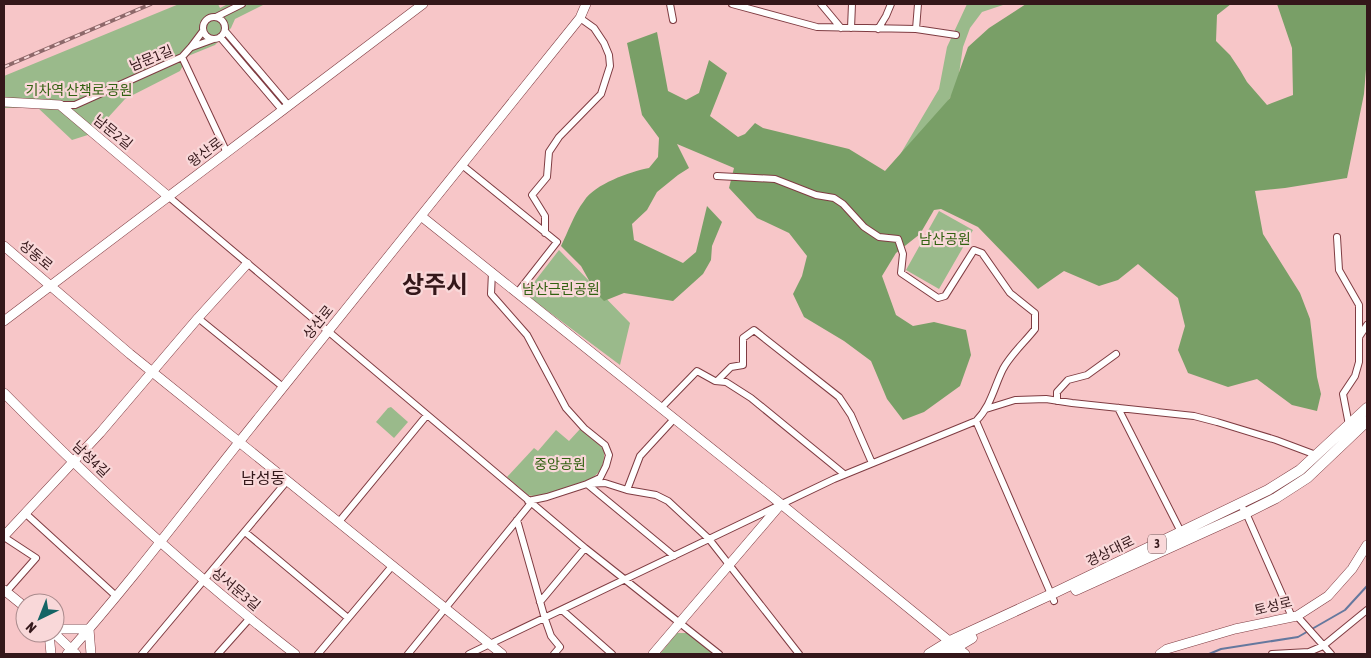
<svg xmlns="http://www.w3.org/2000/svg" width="1371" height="658" viewBox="0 0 1371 658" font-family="'Asap Condensed','Noto Sans KR',sans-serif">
  <rect width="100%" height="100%" fill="#f7c6c8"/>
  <!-- green -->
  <path fill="#9aba8b" d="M179,4h39l2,4 8,-4h37l-30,15 -4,9 -16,17 -27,11 -8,15 -55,28 -31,34 -22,7 -35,-33 -33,1v-32z
    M967,4h39l-24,8 -12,16 -7,19 -6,40 -65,100 -4,-12 51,-86 8,-42z
    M939,211l34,19 -34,59 -33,-19z
    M559,250l71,73 -10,42 -95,-71z
    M391,407l17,15 -14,16 -18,-16 12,-14z
    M580,429l24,20c1,12 -2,23 -12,29 -15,6 -50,22 -64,17l-21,-18 27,-29 4,3 18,-21 13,11z
    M677,633h12l26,21h-55z"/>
  <!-- forest -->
  <path fill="#799f67" d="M1026,4h205l-14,11 -1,26 14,14 10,15 7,12 20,23 26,-10 -1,-47 -15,-44h90v53l-3,37 -17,84 -62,10 -30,3 8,43 37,59 10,26 7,58 4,17 -4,17 -25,-6 -35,-26 -29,8 -40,-14 -10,-23 7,-24 -7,-28 -40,-34 -20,16 -19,6 -35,-15 -26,18 -60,-62 -37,-18 -7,1 -14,24 -24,19 -14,23 14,39 17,11 21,-4 32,8 5,25 -11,31 -36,26 -21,8 -16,-21 -16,-38 -27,-20 -40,-24 -11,-23 9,-18 5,-20 -18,-23 -32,-15 -28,-30 5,-20 -57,-24 12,24 -11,7 -21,17 -10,18 -15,14 2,16 49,23 13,-11 11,-46 15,16 -10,24 -1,14 -8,14 -30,27 -49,-8 -20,8 -8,-8 -15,-27 -20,-20c7,-14 13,-32 23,-45 11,-17 45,-29 65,-33l9,-11 1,-19 -17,-23 -15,-72 30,-11 11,59 18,9 13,-7 10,-33 18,13 -17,43 28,21 7,-3 10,-11 8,5 86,21 36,22 65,-73 18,-51 21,-19z"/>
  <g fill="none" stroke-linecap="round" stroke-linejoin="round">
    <!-- stream -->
    <path stroke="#65789e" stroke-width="2" d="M1209,654l12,-5 77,-12 47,-27 22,-24"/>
    <defs>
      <path id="street" d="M670,4l3,16
        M732,4l85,23 99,2 40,6
        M821,4l20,24
        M216,17l26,-13
        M203 28a11 11 0 1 1 22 0a11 11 0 1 1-22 0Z
        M851,28l1,-24
        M878,29l8,-13 5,-12
        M916,29l2,-25
        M225,31l64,75
        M220,37l63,74
        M192,47l22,-8
        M182,57l9,-10 12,-16
        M60,105h15l107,-48 45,96
        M462,165l95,77 -40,51
        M169,197l416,351 134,106
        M545,233v-17l-13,-21 15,-18 2,-25 10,-15 42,-43 9,-28 -1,-11 -5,-12 -10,-15 -14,-10
        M1337,237l2,33 20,35v31
        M492,272l-1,22 36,41 39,73 18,20 21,17 4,10 -3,11 -6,12 -13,6 87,72
        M198,318l85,69
        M717,381l14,-14 12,-2v-27l11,-8 85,67 12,18 21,48
        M1057,401v-9l11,-12 19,-5 29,-21
        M661,408l36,-37 18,10 11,1 25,16 93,76
        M1118,408l63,124
        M986,409l29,-9 31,-1 26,4 122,13 23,6 59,18 40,15
        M976,421l78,180
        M1349,425l-6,-31 12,-18 4,-14v-25l8,-12
        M627,490l13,-34 34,-37
        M528,501l19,-4 40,-13 18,-1 22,7 29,5 12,6 41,38 90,115
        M1240,504l6,9 46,104
        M25,513l91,83
        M517,520l28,99 6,17 9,11 -6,7
        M338,523l89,-108
        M245,532l103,86
        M4,537l32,21 -30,34
        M540,602l45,-54
        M562,610l50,44
        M1297,616l34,38
        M142,654l145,-173
        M218,654l32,-36
        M318,654l75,-89
        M408,654l123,-151
        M469,654l365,-175 142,-58c15,-15 18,-34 27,-52 8,-15 22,-27 32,-40v-16l-25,-20 -28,-40 -8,-3 -29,46 -7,2 -37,-25 2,-19 -5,-15 -19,-2 -15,-10 -21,-23 -9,-6 -18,-3 -41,-16 -58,-3
        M1272,654l37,-2 14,-6 44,-36"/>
      <path id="secondary" d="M4,102l56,3 109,92
        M421,216l360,288 184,150
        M4,246l126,108 372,300
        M4,321l419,-317
        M4,393c91,93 188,181 291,261
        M4,536l96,-103 98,-115 49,-54
        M4,590l21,17
        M55,629h34l2,25
        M49,633l2,21
        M54,633l22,21
        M67,654c66,-74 126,-155 189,-233 107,-134 216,-268 324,-403l6,-14
        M653,654l128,-150
        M1160,654l7,-5 68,-20 62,-13 31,-20 24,-27 15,-24"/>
      <path id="primary" d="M1076,590l170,-77 30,-15 31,-20 60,-57
        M929,654l21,-13 102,-47 216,-104 32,-20 67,-62
        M945,654l27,-16"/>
    </defs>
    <!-- street casing -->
    <use href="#street" stroke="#7f3c42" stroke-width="8"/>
    <!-- secondary casing -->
    <use href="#secondary" stroke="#7f3c42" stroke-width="10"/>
    <!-- primary casing -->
    <use href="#primary" stroke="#7f3c42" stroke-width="11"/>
    <!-- street -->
    <use href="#street" stroke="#fff" stroke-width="6"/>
    <!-- secondary -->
    <use href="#secondary" stroke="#fff" stroke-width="9"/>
    <!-- primary -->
    <use href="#primary" stroke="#fff" stroke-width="10"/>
    <defs>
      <path id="rail" d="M4,67l147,-63"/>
    </defs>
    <!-- rail casing -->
    <use href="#rail" stroke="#8e686a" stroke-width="4"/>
    <!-- rail -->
    <use href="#rail" stroke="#f9d8d9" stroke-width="2" stroke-dasharray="5.5" stroke-linecap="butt"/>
  </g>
  <g text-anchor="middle" stroke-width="4.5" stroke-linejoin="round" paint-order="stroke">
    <!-- shield labels -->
    <rect fill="#f9d8d9" stroke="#6f5153" stroke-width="1" x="1148" y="534.5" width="18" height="19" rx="4"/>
    <g font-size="12" font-weight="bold" fill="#34171a">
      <text x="1157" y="548">3</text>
    </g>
    <!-- street labels -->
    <g font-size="14" fill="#34171a" stroke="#f9d8d9">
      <text transform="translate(151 58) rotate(-22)" y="5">남문1길</text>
      <text transform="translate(113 132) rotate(39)" y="5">남문2길</text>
      <text transform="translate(205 152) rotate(-37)" y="5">왕산로</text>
      <text transform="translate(36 255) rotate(40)" y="5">성동로</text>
      <text transform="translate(318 322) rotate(-51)" y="5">상산로</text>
      <text transform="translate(91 459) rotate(44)" y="5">남성4길</text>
      <text transform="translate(1110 551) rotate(-26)" y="5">경상대로</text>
      <text transform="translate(236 589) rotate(40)" y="5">상서문3길</text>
      <text transform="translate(1273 606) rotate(-14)" y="5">토성로</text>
    </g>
    <!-- park labels -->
    <g font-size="14" fill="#326111" stroke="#f9d8d9">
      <text x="79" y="95">기차역 산책로 공원</text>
      <text x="945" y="244">남산공원</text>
      <text x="561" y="294">남산근린공원</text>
      <text x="560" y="469">중앙공원</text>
    </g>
    <!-- quarter labels -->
    <g font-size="16" fill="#34171a" stroke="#f9d8d9">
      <text x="263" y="484">남성동</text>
    </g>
    <!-- town labels -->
    <g font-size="24" font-weight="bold" fill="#34171a" stroke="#f9d8d9">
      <text x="435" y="293">상주시</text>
    </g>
  </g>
  <!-- border -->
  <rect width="1371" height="658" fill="none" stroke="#34171a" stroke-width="10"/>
  <!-- north arrow -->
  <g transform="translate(40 618) rotate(223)"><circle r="24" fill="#f9d8d9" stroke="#aa8b8d"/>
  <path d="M0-4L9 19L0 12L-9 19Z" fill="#156465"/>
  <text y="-8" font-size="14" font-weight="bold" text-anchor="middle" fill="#34171a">N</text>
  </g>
</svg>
